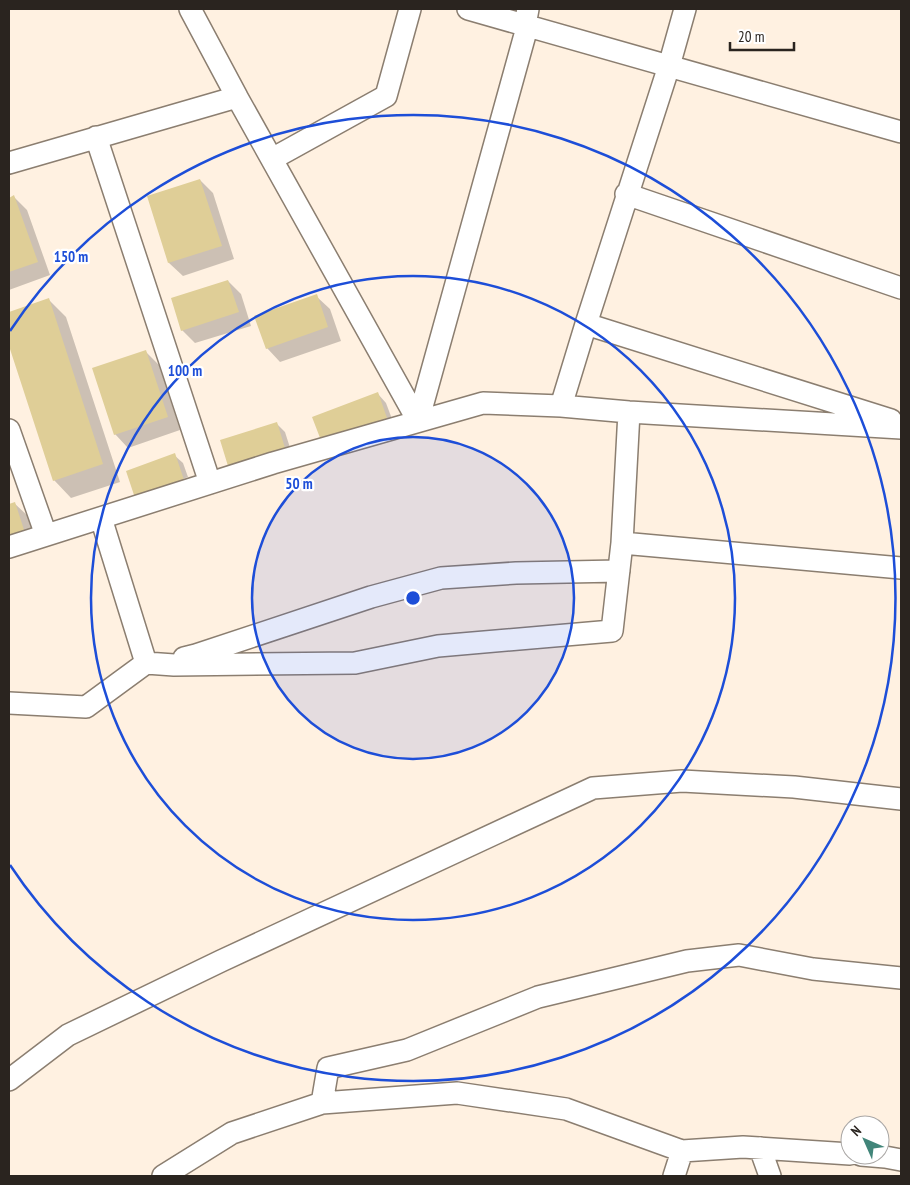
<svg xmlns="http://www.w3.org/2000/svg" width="910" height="1185" viewBox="0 0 910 1185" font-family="'PT Sans Narrow',sans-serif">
  <rect width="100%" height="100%" fill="#fff1e1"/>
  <!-- shadow -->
  <path fill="#0003" d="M200,180l13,13 21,66 -51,17 -14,-13 -21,-66z
    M14,197l13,13 23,65 -41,15v-91z
    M228,281l13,13 10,32 -56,17 -13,-13z
    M316,296l14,13 11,32 -61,21 -13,-14z
    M49,300l17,17 54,165 -49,16 -17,-18 -45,-138v-29z
    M146,352l13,13 21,65 -52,18 -13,-14z
    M378,394l8,9 9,24 -64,24z
    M276,423l9,9 8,25 -55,17 -9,-8z
    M174,455l9,8 5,14 -48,18v2l49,-17 3,9 -47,17 -9,-9 -8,-25z
    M14,503l14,13 9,30 -28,9v-50z"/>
  <!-- building -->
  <path fill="#dfce97" d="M200,179l22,67 -54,17 -21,-67z
    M14,195l24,67 -29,10v-74z
    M228,280l11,32 -58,19 -10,-33z
    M317,294l11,33 -62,22 -12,-33z
    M49,298l54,166 -50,17 -44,-135v-34z
    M146,350l22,67 -54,18 -22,-67z
    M378,392l9,26 -65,25 -10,-26z
    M277,422l8,26 -57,18 -8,-26z
    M175,453l9,27 -49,18 -9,-27z
    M15,502l10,31 -16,5v-34z"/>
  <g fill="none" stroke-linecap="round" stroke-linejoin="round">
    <defs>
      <path id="minor" d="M190,9l47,88
        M468,9l433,123
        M685,9l-16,57 -83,258 305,96
        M96,137l114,346
        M272,159l114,-63 24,-87
        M9,163l228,-66 181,324
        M626,194l275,94
        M561,406l25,-82
        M629,412l-7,131 279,25
        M418,421l108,-390 -1,-6 3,-16
        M9,430l37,105
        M101,518l45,145 28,2 181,-2 83,-17 174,-15 10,-88
        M9,547l264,-84 210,-60 78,3 68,6 272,16
        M184,658l12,-3 175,-58 70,-19 75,-5 103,-2
        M9,703l77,4 60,-44
        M9,1080l59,-45 153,-74 372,-173 89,-7 112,6 107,12
        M322,1103l6,-35 79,-18 131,-53 149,-36 52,-6 74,14 88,9
        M760,1148l10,28
        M861,1155l24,2 16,3
        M163,1176l69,-43 90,-30 135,-10 109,16 116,42
        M674,1176l8,-25 61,-4 107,7"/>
    </defs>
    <!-- minor casing -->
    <use href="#minor" stroke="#8b7e70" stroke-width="24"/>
    <!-- minor -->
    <use href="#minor" stroke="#fff" stroke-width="21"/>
  </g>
  <!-- distance rings -->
  <circle cx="413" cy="598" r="161" fill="#1d4ed8" fill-opacity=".12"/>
  <g fill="none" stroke="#1d4ed8" stroke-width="2.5">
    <circle cx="413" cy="598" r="161"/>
    <circle cx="413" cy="598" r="322"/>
    <path d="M10 331A483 483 0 1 1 10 865"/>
  </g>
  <circle cx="413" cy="598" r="8" fill="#1d4ed8" stroke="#fff" stroke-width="2.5"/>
  <g font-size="15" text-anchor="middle" font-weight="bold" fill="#1d4ed8" stroke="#fff" stroke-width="4.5" stroke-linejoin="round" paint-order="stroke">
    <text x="71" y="262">150 m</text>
    <text x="185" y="376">100 m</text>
    <text x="299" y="489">50 m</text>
  </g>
  <!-- border -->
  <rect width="910" height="1185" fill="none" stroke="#2a241f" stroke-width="20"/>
  <!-- north arrow -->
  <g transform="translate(865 1140) rotate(315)"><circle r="24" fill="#ffffff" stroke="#aaa7a5"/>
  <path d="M0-4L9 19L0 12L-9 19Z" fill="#418579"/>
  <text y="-8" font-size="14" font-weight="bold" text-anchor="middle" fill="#2a241f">N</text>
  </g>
  <!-- scale -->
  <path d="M730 42v8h64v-8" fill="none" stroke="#2a241f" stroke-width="2.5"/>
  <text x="738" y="42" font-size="15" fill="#2a241f" stroke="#ffffff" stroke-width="4" paint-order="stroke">20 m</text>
</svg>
